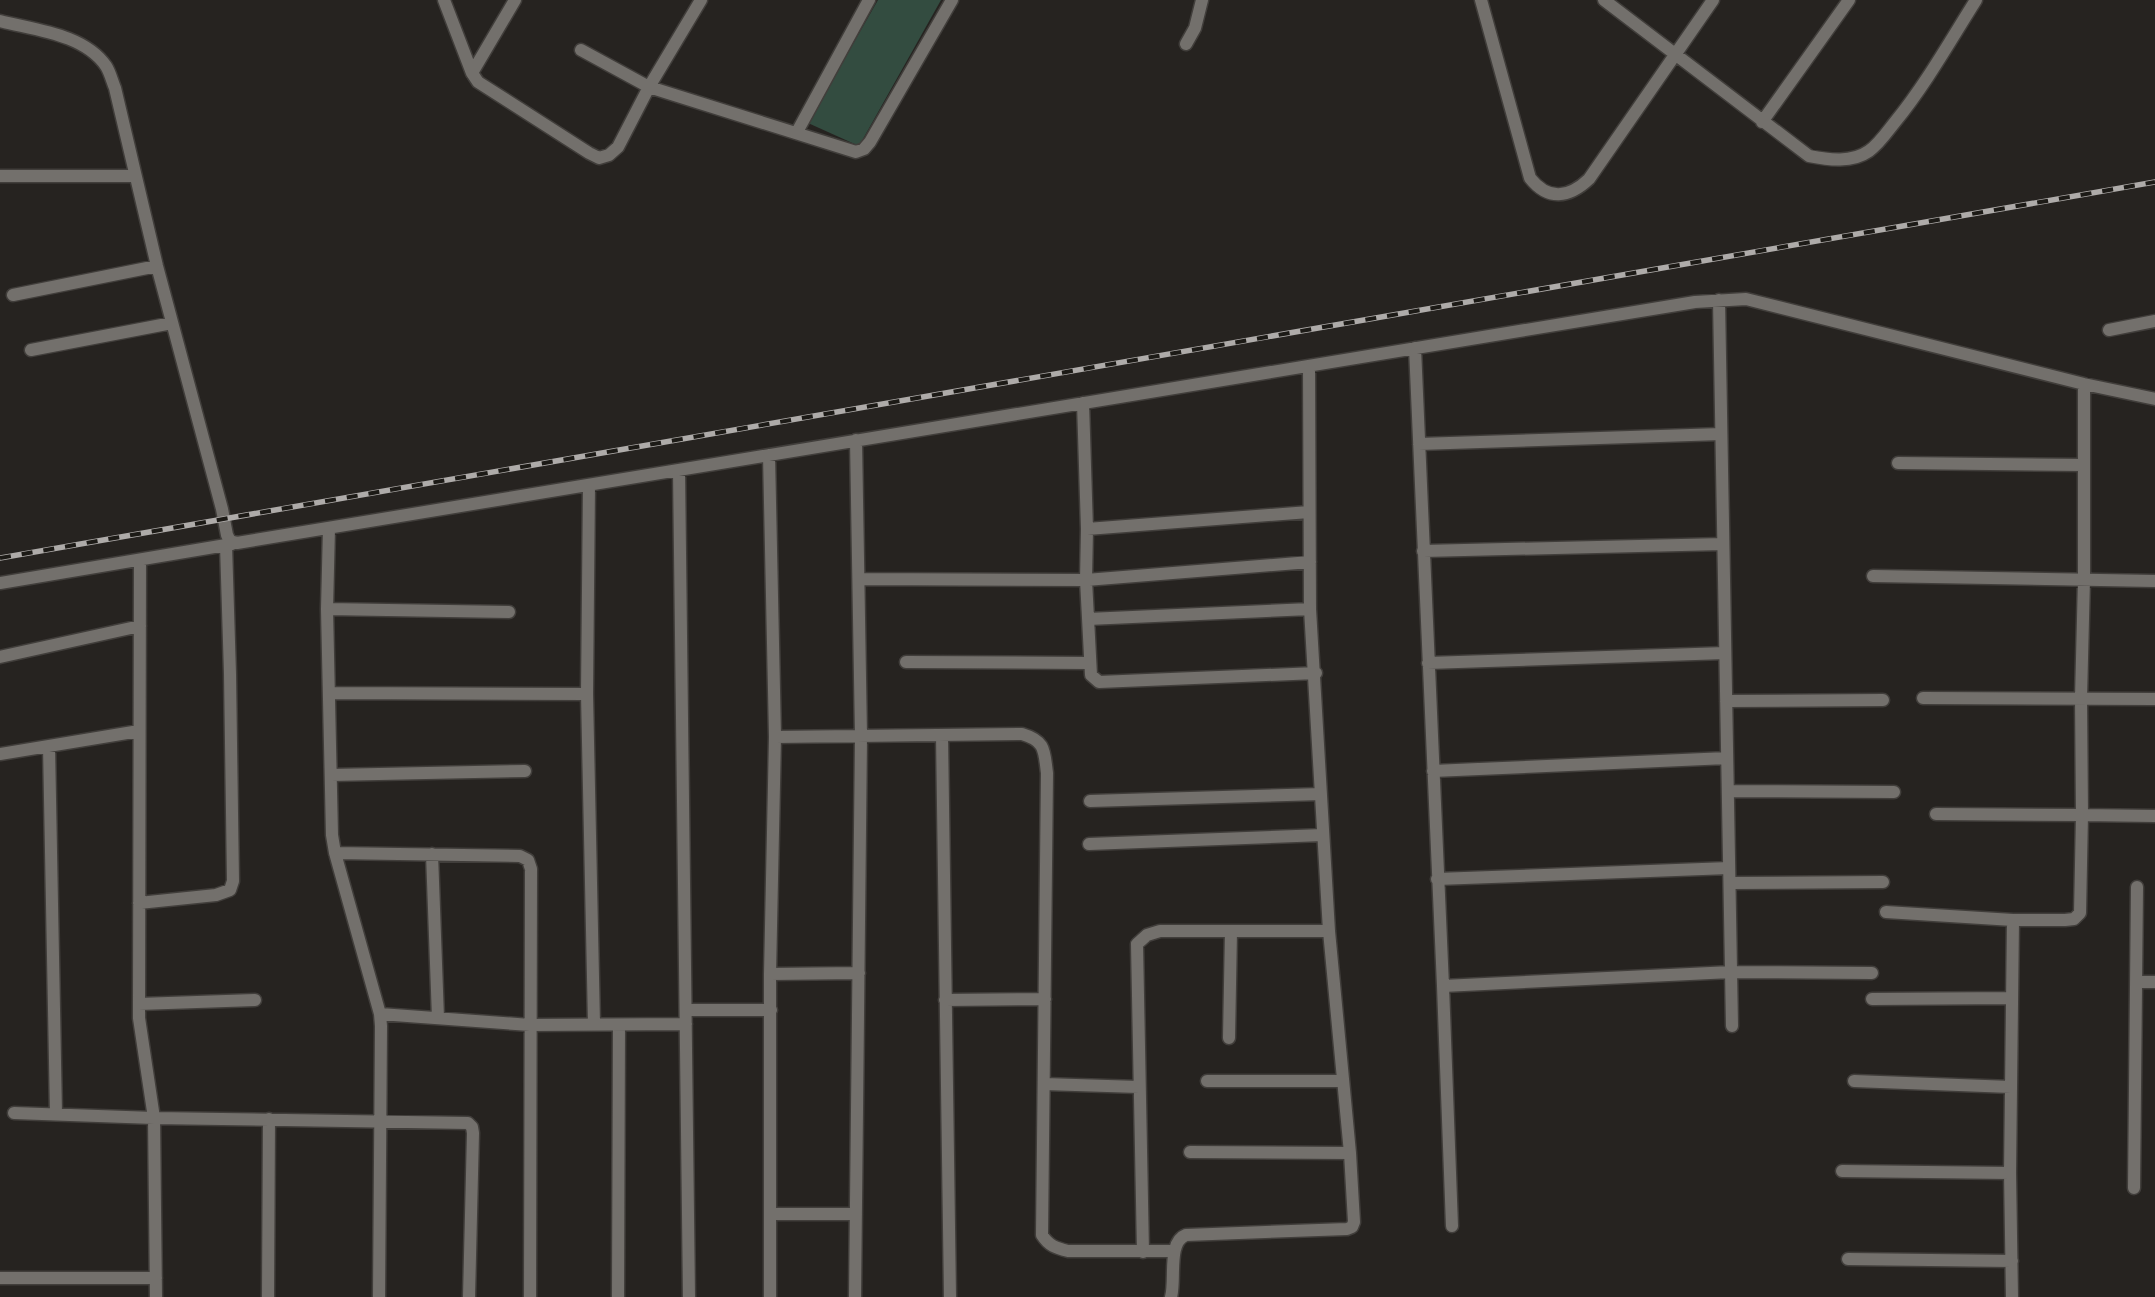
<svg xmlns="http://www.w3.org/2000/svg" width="2155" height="1297" viewBox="0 0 2155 1297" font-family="Literata,serif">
  <rect width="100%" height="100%" fill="#262320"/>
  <!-- green -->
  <path fill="#334c40" d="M878,0h63l-82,146 -51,-23z"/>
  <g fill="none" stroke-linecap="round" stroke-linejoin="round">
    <defs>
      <path id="minor" d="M444,0l28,73 6,9 111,71 10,5 10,-3 9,-8 31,-60 52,-87
        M1481,0l49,178c18,23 39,20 59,1l124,-179
        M1604,0l205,156c20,4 43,7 60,-5 10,-7 18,-19 26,-29 31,-38 55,-81 81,-122
        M0,21c35,9 84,13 106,45 4,6 6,15 9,22l42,178 65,243 5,26 3,6 7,2 1458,-241 51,-3 338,85 71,15
        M1186,44l9,-16 7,-28
        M581,50l68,37 207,65 8,-3 6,-7 82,-142
        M472,73l43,-73
        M1762,122l87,-122
        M797,132l72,-132
        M0,176h135
        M13,295l144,-29
        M1719,300l13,726
        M2109,330l46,-9
        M1415,348l28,638 9,240
        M31,350l141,-27
        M2084,384v195l-3,119 1,117 73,1
        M1083,403l4,126 -1,51 5,95 8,7 217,-9
        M1419,444l302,-10
        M769,455l6,282 -5,237v323
        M1898,463l186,2
        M679,470l10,827
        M589,485l-2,209 7,330
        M329,528l-2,81 5,226 3,18 45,161 1,12 -2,271
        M1087,529l222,-17
        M1423,551l300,-7
        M1873,576l282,5
        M859,579l227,1 224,-18
        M0,583l232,-39
        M327,609l182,3
        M1088,619l222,-10
        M0,657l140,-31
        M906,662l183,1
        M1428,663l297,-10
        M329,693l258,1
        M1923,698l232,1
        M1726,701l157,-1
        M942,735l8,562
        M775,737l247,-3c24,7 22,17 25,39l-5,462c7,11 14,13 26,16h106
        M49,746l7,368
        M0,754l139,-23
        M1433,771l294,-13
        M331,775l194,-4
        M1728,791l166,1
        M1090,801l231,-7
        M1936,814l146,1 -2,98 -6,6 -9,1h-52l-3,253 2,124
        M1089,844l234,-9
        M335,853l185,3 8,4 3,9 -1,428
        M432,854l6,164
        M1437,879l292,-11
        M1730,883l153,-1
        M139,903l77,-8 14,-5 3,-9 -3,-207 -4,-129
        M1886,912l127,8
        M770,974l89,-1
        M2137,982h18
        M1443,986l288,-14 141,1
        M1872,999l140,-1
        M945,1000l100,-1
        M139,1004l1,-444
        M686,1010h85
        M380,1014l150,11 156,-1
        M1229,1038l2,-107
        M1207,1081h135
        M1854,1081l157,6
        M1044,1084l95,3
        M14,1113l140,5 314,5 4,4 1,6 -4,164
        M1190,1152l160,1
        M1842,1171l168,2
        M2134,1188l3,-301
        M771,1214h85
        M1143,1252l-6,-308 10,-9 13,-4h169
        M1848,1259l164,2
        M0,1278h156
        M156,1297l-2,-179 -15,-100v-14l116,-4
        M268,1297l1,-178
        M618,1297l1,-272
        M855,1297l6,-561 -5,-296
        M1171,1297c5,-17 -4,-55 15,-62l161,-6 5,-2 2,-5 -4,-69 -21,-222 -19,-322 -1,-243"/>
    </defs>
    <!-- minor casing -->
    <use href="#minor" stroke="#413e3b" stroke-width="15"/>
    <!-- minor -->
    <use href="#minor" stroke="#73706c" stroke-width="12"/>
    <defs>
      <path id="rail" d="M0,558l2155,-376"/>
    </defs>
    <!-- rail casing -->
    <use href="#rail" stroke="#aeaba9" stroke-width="5.5"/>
    <!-- rail -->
    <use href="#rail" stroke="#1c1a16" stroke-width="4" stroke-dasharray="11" stroke-linecap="butt"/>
  </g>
</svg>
